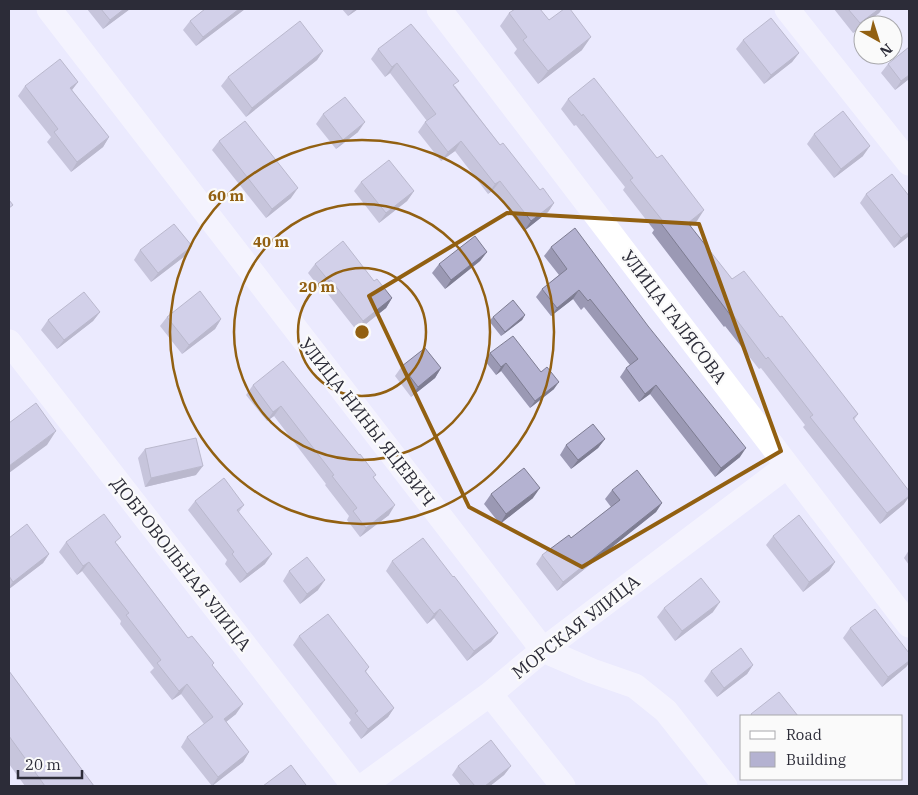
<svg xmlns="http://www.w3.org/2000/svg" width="918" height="795" viewBox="0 0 918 795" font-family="'IBM Plex Serif',serif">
  <rect width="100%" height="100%" fill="#ebeafe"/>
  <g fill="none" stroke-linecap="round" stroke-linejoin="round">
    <!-- street -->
    <path stroke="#fff" stroke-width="25" d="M49,9l494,641 49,21 43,15 31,25 59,75
      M439,9l470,616
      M787,9l122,154
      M9,342l345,444
      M490,694l73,92
      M363,786l127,-92 53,-44 244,-184"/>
  </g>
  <!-- wall -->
  <path fill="#9b99b4" d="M87,9h43l-27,20z
    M245,9l-49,37 -13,-16 7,-9z
    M342,9h16l-10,7z
    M834,9h48l-3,4 -26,20z
    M509,13l40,7 33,30 -44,34 -24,-31 3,-4 -17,-23z
    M743,40l56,13 -7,9 -28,22 -28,-35z
    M378,49l77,37 45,59 40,45 14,13 -6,9 -24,19 -31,-41 -5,4 -33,-43 -14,10 -23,-29 7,-10 2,-1 -37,-48 -5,4 -14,-18z
    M323,51l-6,9 -71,57 -25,-31 7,-9z
    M888,64l21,15 -14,11 -14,-17z
    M78,82l-6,8 37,47 -6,10 -32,25 -24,-30 4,-5 -33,-41 7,-10z
    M568,99l129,122 -7,5 42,53 48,38 78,97 -4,6 50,84 -24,20 -77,-97 2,-2 -44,-57 -2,1 -34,-43 -1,1 -72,-94 2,-3 -31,-40 2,-3 -49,-62 -2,1 -13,-17z
    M323,114l35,18 -22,17 -20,-25z
    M814,134l49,22 -29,22 -27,-34z
    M219,141l72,57 -25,20 -54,-68z
    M361,182l53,9 -7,10 -28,22 -25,-32z
    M866,194l43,42 -15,12 -34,-45z
    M192,246l-7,10 -34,26 -17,-22 6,-10z
    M551,247l189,210 -25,20 -65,-83 -11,8 -19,-25 6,-9 4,-3 -46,-58 -3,3 -8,-11 -22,17 -15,-19 6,-8 17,-14 -15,-19z
    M487,252l-7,9 -35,28 -13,-16 7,-9z
    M315,264l59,17 18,17 -6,10 -29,23 -33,-42 -2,2 -14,-18z
    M100,312l-7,9 -36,28 -16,-19 7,-10z
    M525,315l-3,5 -21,16 -12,-15 4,-4z
    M167,317l54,2 -6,10 -33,25 -22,-28z
    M490,353l51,19 13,17 -24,19 -29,-37 -5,4 -11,-14z
    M402,366l39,2 -6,10 -24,19 -16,-21z
    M253,385l121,92 15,38 -29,22 -13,-17 2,-4 -24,-31 1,-1 -52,-68 -7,5 -21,-26z
    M605,439l-7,9 -27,21 -11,-14 6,-10z
    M145,449l51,26 -51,12 -7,-29z
    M612,490l50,13 -6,9 -99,79 -21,-27 6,-9 29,-17 40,-31 -6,-8z
    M491,494l42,4 -33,26 -16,-20z
    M195,501l49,4 -5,7 26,52 -25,19 -15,-19 2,-4 -39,-50z
    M773,536l62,26 -6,9 -26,21 -37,-47z
    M9,538l40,16 -6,9 -34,26z
    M66,542l51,2 71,94 26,25 -2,2 24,49 -10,8 23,30 -6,10 -31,24 -31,-39 6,-10 17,-13 -23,-30 -9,6 -22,-28 4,-4 -34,-44 1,-3 -39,-50 -5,4 -18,-23z
    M909,550v15l-5,-7z
    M392,561l61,16 45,56 -7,9 -24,19 -33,-43 -7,6 -41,-53z
    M289,571l29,19 -18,14 -17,-23z
    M664,608l49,4 -38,29 -18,-24z
    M850,628l59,25v10l-3,4 -24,20 -39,-49z
    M299,636l70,31 -3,5 28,36 -6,9 -27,22 -12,-16 2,-3 -58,-75z
    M753,665l-6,9 -30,23 -13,-16 7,-10z
    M9,671l85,115h-69l-16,-22z
    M458,766h53l-7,9 -14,11h-29l-9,-11z"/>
  <!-- shaded-wall -->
  <path fill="#7e7d92" d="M124,9h6l-27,20 7,-9z
    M239,9h6l-49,37 7,-9z
    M354,9h4l-10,7z
    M879,9h3l-3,4 -26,20 7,-10z
    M591,37l-9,13 -44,34 10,-13z
    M323,51l-6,9 -71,57 6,-9z
    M799,53l-7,9 -28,22 7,-9z
    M397,63l-7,10 -5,4 7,-10z
    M909,75v4l-14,11 6,-9z
    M78,82l-7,9 -1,-3z
    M365,122l-7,10 -22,17 7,-9z
    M109,137l-6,10 -32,25 6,-10z
    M461,141l-6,10 -14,10 7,-9z
    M870,146l-7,10 -29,22 7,-9z
    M500,181l-7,9 -5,4 7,-10z
    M298,188l-7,10 -25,20 6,-9z
    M414,191l-7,10 -28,22 7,-10z
    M554,203l-6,9 -24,19 7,-10z
    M704,210l-7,11 -16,12 7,-10z
    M909,232v4l-15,12 7,-10z
    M192,246l-7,10 -34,26 7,-9z
    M487,252l-7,9 -35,28 6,-9z
    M331,280l-7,9 -2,2 7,-10z
    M579,290l-6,9 -22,17 6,-8z
    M392,298l-6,10 -29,23 6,-10z
    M100,312l-7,9 -36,28 7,-9z
    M525,315l-3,5 -21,16 4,-4z
    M221,319l-6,10 -33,25 7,-9z
    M506,363l-5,8 -5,4 5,-8z
    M441,368l-6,10 -24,19 7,-10z
    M559,382l-5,7 -24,19 5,-7z
    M656,385l-6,9 -11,8 6,-8z
    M281,406l-7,10 -7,5 6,-9z
    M56,431l-9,14 -38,28v-7z
    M605,439l-7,9 -27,21 7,-9z
    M746,448l-6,9 -25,20 6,-9z
    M203,466l-7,9 -51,12 6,-9z
    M540,488l-7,10 -33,26 6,-10z
    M909,496v1l-5,7 -24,20 7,-11z
    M662,503l-6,9 -99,79 6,-9z
    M395,505l-6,10 -29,22 6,-9z
    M49,554l-6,9 -34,26v-2l4,-5z
    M272,554l-7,10 -25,19 7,-9z
    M89,562l-7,9 -5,4 6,-9z
    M835,562l-6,9 -26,21 6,-10z
    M325,580l-7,10 -18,14 7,-10z
    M720,602l-7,10 -38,29 7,-10z
    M440,609l-6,9 -7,6 7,-10z
    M498,633l-7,9 -24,19 7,-10z
    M909,661v2l-3,4 -24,20 6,-10z
    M753,665l-6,9 -30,23 7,-9z
    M187,684l-6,10 -9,6 7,-9z
    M243,704l-7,10 -19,15 7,-10z
    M394,708l-6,9 -27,22 7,-10z
    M249,752l-6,10 -31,24 6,-9z
    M511,766l-7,9 -14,11h-5z"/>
  <!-- building -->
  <path fill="#b4b2d1" stroke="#7e7d92" d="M101,9h23l-14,11z
    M205,9h34l-36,28 -13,-16z
    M515,9h25l9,11 15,-11h6l21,28 -43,34 -25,-31 4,-3 -18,-24z
    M848,9h31l-19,14z
    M771,18l28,35 -28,22 -28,-35z
    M300,21l23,30 -71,57 -24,-31z
    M411,24l48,57 -6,4 47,60 3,-2 37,47 3,-2 11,15 -23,18 -31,-40 -5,3 -34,-43 -13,11 -23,-30 11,-8 -39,-51 -5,4 -14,-18z
    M909,47v28l-8,6 -13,-17z
    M60,59l18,23 -8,6 39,49 -32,25 -23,-30 4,-3 -33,-43z
    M594,78l63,80 5,-3 42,55 -16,13 44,56 12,-8 36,46 2,-1 76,98 -5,4 56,73v5l-22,17 -77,-96 3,-2 -45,-58 -2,2 -33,-44 -2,1 -71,-94 2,-2 -32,-40 3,-2 -50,-64 -1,2 -14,-17z
    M345,97l20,25 -22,18 -20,-26z
    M843,111l27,35 -29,23 -27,-35z
    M245,121l53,67 -26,21 -53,-68z
    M389,160l25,31 -28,22 -25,-31z
    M892,174l17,22v36l-8,6 -35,-44z
    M9,200l4,5 -4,3z
    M174,224l18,22 -34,27 -18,-23z
    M575,228l73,98 98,122 -25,20 -65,-83 -11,9 -19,-26 12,-9 -48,-60 -2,2 -9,-11 -22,18 -15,-19 25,-20 -16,-22z
    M475,236l12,16 -36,28 -12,-16z
    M343,241l31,40 3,-2 15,19 -29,23 -32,-41 -2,1 -14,-17z
    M200,291l21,28 -32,26 -22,-28z
    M84,292l16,20 -36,28 -16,-20z
    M513,300l12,15 -20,17 -12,-15z
    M513,336l28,36 6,-5 12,15 -24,19 -29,-38 -5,4 -11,-14z
    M425,348l16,20 -23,19 -16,-21z
    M283,361l76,94 1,-1 16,21 -3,2 22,28 -29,23 -13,-17 4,-3 -25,-32 2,-1 -53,-69 -8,6 -20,-27z
    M36,403l20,28 -47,35v-43z
    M593,424l12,15 -27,21 -12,-15z
    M196,438l7,28 -52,12 -6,-29z
    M524,468l16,20 -34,26 -15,-20z
    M637,470l25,33 -99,79 -21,-27 27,-20 2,3 49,-38 -8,-10z
    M224,478l20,27 -7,5 35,44 -25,20 -15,-20 2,-2 -39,-51z
    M104,514l17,23 -6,5 73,96 4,-2 22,27 -2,2 31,39 -19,15 25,33 -31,25 -31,-40 26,-20 -26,-33 -8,7 -22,-28 4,-3 -35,-45 3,-2 -40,-51 -6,4 -17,-24z
    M799,515l36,47 -26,20 -36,-46z
    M27,524l22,30 -36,28 -4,-6v-38z
    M423,538l30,39 1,-1 44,57 -24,18 -34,-42 -6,5 -42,-53z
    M307,557l18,23 -18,14 -18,-23z
    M701,578l19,24 -38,29 -18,-23z
    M875,609l34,44v8l-21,16 -38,-49z
    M328,614l41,53 -4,4 29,37 -26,21 -13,-16 3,-2 -59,-75z
    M741,648l12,17 -29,23 -13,-17z
    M9,671l85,115h-49l-36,-50z
    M779,692l19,24h-46l-1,-2z
    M491,740l20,26 -26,20h-10l-17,-20z
    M291,765l15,20 -2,1h-41z"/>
  <!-- marked area -->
  <path d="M0 0H918V795H0ZM507,213l192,11 82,227 -199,116 -113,-60 -100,-211z" fill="#ebeafe" fill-opacity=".55" fill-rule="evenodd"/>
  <path fill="none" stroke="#926011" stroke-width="4" stroke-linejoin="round" d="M507,213l192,11 82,227 -199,116 -113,-60 -100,-211z"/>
  <!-- distance rings -->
  <g fill="none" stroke="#926011" stroke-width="2.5">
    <circle cx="362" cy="332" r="64"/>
    <circle cx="362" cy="332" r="128"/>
    <circle cx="362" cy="332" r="192"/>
  </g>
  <g text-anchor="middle" stroke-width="4.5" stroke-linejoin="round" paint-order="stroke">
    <!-- street labels -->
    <g font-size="18" fill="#2c2c38" stroke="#fafafa">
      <text transform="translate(674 317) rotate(53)" y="6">УЛИЦА ГАЛЯСОВА</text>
      <text transform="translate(367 422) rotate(52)" y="6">УЛИЦА НИНЫ ЯЦЕВИЧ</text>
      <text transform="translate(181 564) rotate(52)" y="6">ДОБРОВОЛЬНАЯ УЛИЦА</text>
      <text transform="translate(576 627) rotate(-38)" y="6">МОРСКАЯ УЛИЦА</text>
    </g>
  </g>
  <circle cx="362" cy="332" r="8" fill="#926011" stroke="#fafafa" stroke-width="2.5"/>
  <g font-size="15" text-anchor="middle" font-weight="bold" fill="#926011" stroke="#fafafa" stroke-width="4.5" stroke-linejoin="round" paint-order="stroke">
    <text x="226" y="201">60 m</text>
    <text x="271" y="247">40 m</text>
    <text x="317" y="292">20 m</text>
  </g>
  <!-- border -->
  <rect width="918" height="795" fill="none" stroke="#2c2c38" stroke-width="20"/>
  <!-- legend -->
  <rect x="740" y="715" width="162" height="65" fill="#fafafa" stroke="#a8a8ac"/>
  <rect x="750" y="731" width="25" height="8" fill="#ffffff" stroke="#a8a8ac"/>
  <text x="786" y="740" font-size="15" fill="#2c2c38">Road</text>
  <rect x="750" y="752" width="25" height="15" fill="#b4b2d1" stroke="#a8a8ac"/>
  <text x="786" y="765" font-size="15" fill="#2c2c38">Building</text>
  <!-- north arrow -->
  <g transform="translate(878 40) rotate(141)"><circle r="24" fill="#fafafa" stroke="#a8a8ac"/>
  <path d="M0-4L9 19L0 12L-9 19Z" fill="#926011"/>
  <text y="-8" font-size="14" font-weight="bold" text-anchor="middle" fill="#2c2c38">N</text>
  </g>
  <!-- scale -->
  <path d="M18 770v8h64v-8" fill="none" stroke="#2c2c38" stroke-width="2.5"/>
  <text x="25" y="770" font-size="15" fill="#2c2c38" stroke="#fafafa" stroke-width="4" paint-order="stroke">20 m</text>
</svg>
